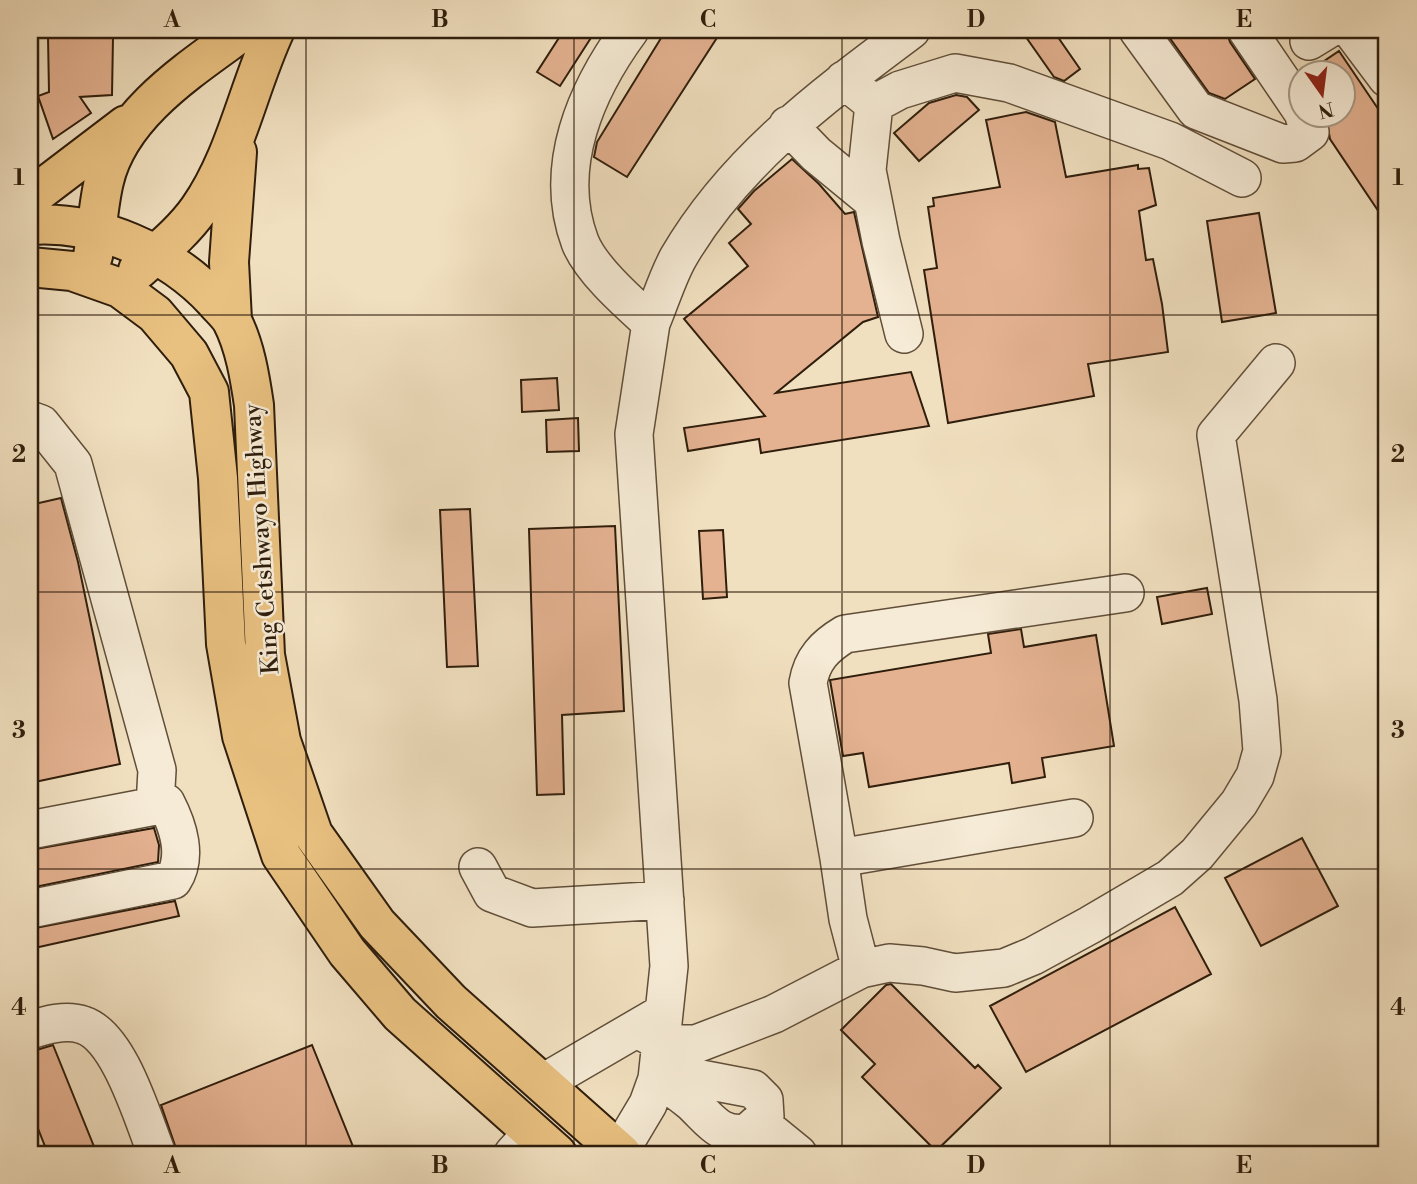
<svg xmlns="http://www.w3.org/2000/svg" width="1417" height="1184" viewBox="0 0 1417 1184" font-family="'Libre Bodoni',serif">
  <rect width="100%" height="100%" fill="#f1e0c0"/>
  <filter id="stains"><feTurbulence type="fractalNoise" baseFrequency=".00286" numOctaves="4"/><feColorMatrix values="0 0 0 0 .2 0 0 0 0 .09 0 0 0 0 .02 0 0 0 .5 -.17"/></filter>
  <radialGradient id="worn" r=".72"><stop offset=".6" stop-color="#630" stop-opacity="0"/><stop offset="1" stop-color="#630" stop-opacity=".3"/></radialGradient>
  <!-- building -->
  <path fill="#e4b291" stroke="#2f1e0c" stroke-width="2" d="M564,30h32l-36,56 -23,-14z
    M666,30h56l-95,147 -33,-20 3,-15z
    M1021,30h32l27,39 -16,12 -10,-4z
    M1164,30h62l4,12 25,37 -30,20 -16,-6z
    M102,34l11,3 -1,58 -32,2 11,16 -38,26 -15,-43 11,-4 -1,-55z
    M1339,51l48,71v102l-57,-85 -4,-23h17v-42h-38z
    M956,95l11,2 12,13 -60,51 -25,-28 35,-30z
    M1026,112l29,10 11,55 72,-12v4l11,-1 7,37 -17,6 7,49 7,-1 9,45 6,48 -80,12 6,32 -146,27 -24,-153 13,-2 -9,-61 6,-1 -1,-8 67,-11 -14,-67z
    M792,159l27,25 26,30 9,-2 24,105 -15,5 -87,71 135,-21 18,54 -168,27 -2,-14 -71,12 -4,-23 81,-12 -81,-97 64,-53 -19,-23 22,-19 -13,-15 16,-18z
    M1259,213l17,100 -54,9 -15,-101z
    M557,378l2,32 -37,2 -1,-32z
    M578,418l1,33 -32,1 -1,-32z
    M61,498l17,64 42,202 -90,19v-278z
    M470,509l8,157 -31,1 -7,-157z
    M615,526l9,185 -62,4 2,79 -27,1 -8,-266z
    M723,530l4,67 -24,2 -4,-68z
    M1207,588l5,26 -50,10 -5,-27z
    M1021,629l3,18 72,-12 18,111 -72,12 3,19 -33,6 -3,-20 -140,24 -6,-34 -20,3 -13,-76 161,-27 -3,-19z
    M154,828l5,17 -1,17 -128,26v-38z
    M1302,838l36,68 -77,40 -36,-68z
    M175,901l4,15 -149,33v-20z
    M1175,907l36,67 -185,98 -36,-66z
    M891,984l84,84 3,-3 23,23 -65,63 -74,-74 13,-13 -34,-34 45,-45z
    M53,1045l44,109h-49l-18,-46v-56z
    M312,1045l44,109h-178l-17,-49z"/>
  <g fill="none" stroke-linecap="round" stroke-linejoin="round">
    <defs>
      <path id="minor" d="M1138,30l58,80 87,34 12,-1 15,-11 -6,-16
        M1247,30l55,81
        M1351,30l36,48
        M1309,41l18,-11
        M844,80l30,24 26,-14 55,-17 54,10 161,58 72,37
        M874,104l-7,66 14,71 23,93
        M788,125l28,29 56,46
        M651,323c9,-21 16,-45 27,-65 56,-97 146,-163 233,-228
        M30,420l11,4 32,40 84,306 -2,36 11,-3c12,23 22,54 7,77l-143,29
        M30,830l125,-24
        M839,858l-31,-175c4,-24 17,-37 37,-49l280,-41
        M478,867l14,26 40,15 133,-8
        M861,969l-13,-50 -9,-61 235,-40
        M637,1029l26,14 33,1 78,-30 87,-45 28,-6 34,3 32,7 49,-5 29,-12 57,-31 80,-47 27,-24 42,-51 16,-27 7,-25 -4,-51 -42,-265 60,-72
        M30,1030c16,-5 36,-11 53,-5 37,12 60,95 74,129
        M657,1079c13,7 23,14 34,23 19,17 27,35 56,31l18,-16 -1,-17 -11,-11 -94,-18
        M543,1083l115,-67
        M760,1123l38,31
        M620,1151l28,-47 9,-25 12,-113 -35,-532 17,-111c-22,-20 -60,-53 -71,-81 -28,-75 6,-152 50,-212
        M513,1154l19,-21"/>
      <path id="major" d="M30,198l96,-73
        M30,225c67,-5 140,27 185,76 5,6 13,13 17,20 13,25 18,57 22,84l11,250 16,86 32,93 64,90 74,78 171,152
        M93,256c4,-24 5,-50 11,-75 16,-68 87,-112 140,-151
        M30,267l42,4 48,17 35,26 34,40 20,38 9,86 8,166 16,92 39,119 66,97 53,62 157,140
        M138,270c21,-19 45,-38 61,-61 37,-53 49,-121 76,-179
        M232,320l-3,-58 8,-110"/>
    </defs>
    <!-- minor casing -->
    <use href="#minor" stroke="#604e39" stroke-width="40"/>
    <!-- major casing -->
    <use href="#major" stroke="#2f1e0c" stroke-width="42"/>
    <!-- minor -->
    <use href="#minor" stroke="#f6ebd6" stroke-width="37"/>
    <!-- major -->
    <use href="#major" stroke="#e8c080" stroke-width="38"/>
  </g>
  <!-- grid -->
  <path fill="none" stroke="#2f1e0c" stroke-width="2" stroke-opacity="0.55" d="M306,30v1124M574,30v1124M842,30v1124M1110,30v1124M30,315h1357M30,592h1357M30,869h1357"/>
  <g text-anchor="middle" stroke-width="5" stroke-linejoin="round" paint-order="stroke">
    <!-- street labels -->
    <g font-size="24" fill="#2f1e0c" stroke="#f6ebd6">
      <text transform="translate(261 539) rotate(-94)" y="8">King Cetshwayo Highway</text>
    </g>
  </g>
  <!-- margin -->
  <rect width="1417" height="1184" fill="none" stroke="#f1e0c0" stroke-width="77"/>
  <!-- north arrow -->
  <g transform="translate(1322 94) rotate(166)"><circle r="33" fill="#f6ebd6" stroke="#a69985" stroke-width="2"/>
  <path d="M0-5L12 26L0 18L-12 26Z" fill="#8f2418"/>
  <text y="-10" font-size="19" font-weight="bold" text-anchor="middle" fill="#2f1e0c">N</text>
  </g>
  <rect x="38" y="38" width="1340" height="1108" fill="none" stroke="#2f1e0c" stroke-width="2.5"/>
  <g font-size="23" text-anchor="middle" font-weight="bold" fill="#2f1e0c">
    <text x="172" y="27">A</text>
    <text x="440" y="27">B</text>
    <text x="708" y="27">C</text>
    <text x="976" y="27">D</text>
    <text x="1244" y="27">E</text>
    <text x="19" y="185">1</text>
    <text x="1398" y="185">1</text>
    <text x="19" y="462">2</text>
    <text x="1398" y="462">2</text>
    <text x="19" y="738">3</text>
    <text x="1398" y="738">3</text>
    <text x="19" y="1015">4</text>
    <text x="1398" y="1015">4</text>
    <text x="172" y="1173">A</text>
    <text x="440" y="1173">B</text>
    <text x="708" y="1173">C</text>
    <text x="976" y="1173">D</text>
    <text x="1244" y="1173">E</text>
  </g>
  <rect width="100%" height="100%" filter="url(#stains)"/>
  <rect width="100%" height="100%" fill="url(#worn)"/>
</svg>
